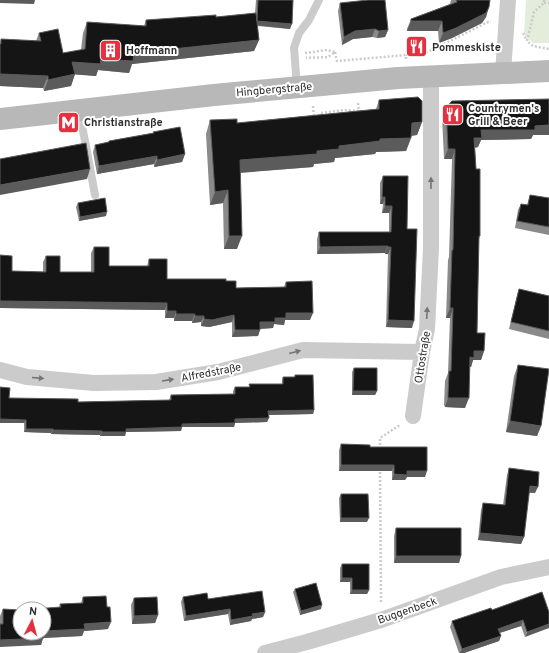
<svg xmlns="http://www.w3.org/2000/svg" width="549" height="653" viewBox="0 0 549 653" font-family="Overpass,sans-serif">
  <rect width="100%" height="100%" fill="#fff"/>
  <!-- green -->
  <path fill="#e4ecdc" d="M526,0h23v43h-16l-9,-9z"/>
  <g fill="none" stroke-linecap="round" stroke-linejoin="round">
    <!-- path -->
    <path stroke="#cbcbcb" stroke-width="2.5" stroke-dasharray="2 2" stroke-linecap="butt" d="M544,0v3l-10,9 -7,29 6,5 16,3
      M544,3h5
      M523,33l4,8
      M335,52l2,9 69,-6
      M305,53l22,-3 8,2 -7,5 -22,1
      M406,59v-4l22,-3 60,-30h3
      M358,103l1,11
      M313,106l1,12
      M321,113l23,-3 15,1h-2
      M380,449v-11l20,-13
      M380,468l1,135"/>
    <!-- lane -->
    <path stroke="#cbcbcb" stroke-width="8" d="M297,87l-3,-39 5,-15 10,-13 10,-20
      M79,111l7,35 9,49"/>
    <!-- street -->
    <path stroke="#cbcbcb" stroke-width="16" d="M503,73l5,-73
      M0,370l27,7 67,6 62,-1 62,-10 85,-22 119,2
      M413,416l9,-64 5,-23 4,-81v-172
      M265,653l42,-11 74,-22 120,-43 48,-10"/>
    <!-- secondary -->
    <path stroke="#b8b8b8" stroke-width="22" d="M0,119l214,-24 184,-17 151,-7"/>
  </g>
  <!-- wall -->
  <path fill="#8a8a8a" d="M256,0h37l-3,29 -33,-3 2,14 -5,11 -122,13 -3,9 -31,-3 -2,6 -21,-2 -4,12 -27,5 -1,-3 -43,-2v-44l1,-3 35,2 3,-8 24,20 18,-3 2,-17 4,-11 57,4 2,-6 70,-3 39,-4z
    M451,0h39l-4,17 -4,6 -30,15 -13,5 -1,-12h-31v-2l4,-10 39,-15z
    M340,3l48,27 -3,7 -8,1 -5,-1 -19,2 -11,6 -4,-34z
    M379,100l43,22 -5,13 -6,1v2l-5,13 -30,1 -1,2 -40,4 -1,4 -20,2 -1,3 -73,6 -3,76h-13l-1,-46 -13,2 -4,-71 4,-14 27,3 139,-14z
    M446,107l87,28 -2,4 -50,1 -3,7 -3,1 5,88 -1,3 -2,94 7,18 -3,9h-8l-2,7h-2l-4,41 -20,-1 -1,-2 1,-24 3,-8 2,-55h-4l2,-58 1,-3 3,-98h-8l-2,-43z
    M153,132l32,22 -3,8 -28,5v-3l-57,10 -4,-22 2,-7 13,-3 1,-1 44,-8z
    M383,176l24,53 5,99 -26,-1 2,-73h-3v-1l-68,1v-15l2,-7h70v-19h-7l1,-9h-3v-21z
    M530,195l19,3v37l-34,-7 3,-18 3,-6 6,1z
    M78,203l28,13 -27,5 -3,-14z
    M94,247l15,19h38l2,-7 18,20 59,2 10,7 48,-1 2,-5 24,38h-25l-1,5 -10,-1 -1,4 -13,1 -2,7 -26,1v-15l-23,5 -8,-1v-4l-9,1v-2h-18v-3h-9v-8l-165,-2v-53l12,16 31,1v-10l3,-6 14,16h31v-19z
    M519,289l30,7v43l-40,-10 8,-33z
    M518,365l23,61 -4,10 -31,-4 8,-56z
    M354,368l23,23 -2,4h-23v-23z
    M295,375l19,35 -1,4 -44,1 -2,7 -32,1 -1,4h-52l-1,4 -55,1 -1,4h-25v-1l-49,-1v-1l-27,-1v-9h-24v-36l9,11 69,4 91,-2 2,-5 62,-1v-3l2,-4h14v-3h33v-3l1,-4h11z
    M341,444l29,3 55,30h-18l-2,3h-13v-9h-53v-21z
    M509,468l26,25h-6l-5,44 -3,7 -43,-4 3,-30 2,-7 20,2 4,-30z
    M341,494l26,28h-27l-1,-24z
    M396,528l65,28 -2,7h-65v-27z
    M342,564l27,26 -2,4h-17v-12h-10v-14z
    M295,589l26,20 -21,6 -7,-23z
    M542,592l-17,45 -4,-11 -21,7 1,3 -2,5 -35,12h-5l-9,-26 2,-6 40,-11z
    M83,597l25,32 -24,2 -2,5 -39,2 -2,7 -41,-21v-8l3,-7 17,24 39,-26 1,-3 21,-1z
    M183,597l25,2 57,13 -2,5 -11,2 -1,2 -21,4 -2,-11 -44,7 -3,-19z
    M134,598l24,17 -3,8 -23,1 -1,-19z"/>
  <!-- shaded-wall -->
  <path fill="#5b5b5b" d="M0,0h35l-1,4 -34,-1z
    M489,7l-3,10 -4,6 -30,15 -13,5 4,-10z
    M257,21l35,3 -2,5 -35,-4z
    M411,21h31l-4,10h-31z
    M375,29l-3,8 -19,2 -11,6 2,-8 11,-6z
    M388,30l-3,7 -8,1 2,-7z
    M259,40l-5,11 -122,13 -3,9 -31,-3 -2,6 -28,-2 4,-12 29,-3 33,-6z
    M0,74l48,2 -5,12 -43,-2z
    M75,74l-4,12 -27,5 4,-11z
    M422,122l-5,13 -9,1 4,-13z
    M549,125v10h-16l-2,4 -50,1 -3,7 -7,1 3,-10 7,-8 54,-4z
    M411,138l-5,13 -30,1 -1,2 -40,4 -1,4 -20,2 -1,3 -78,6 5,-13 77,-9 22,-5 41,-7z
    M448,149h7l-3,10h-8z
    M185,154l-3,8 -28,5 3,-7z
    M157,156l-3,8 -57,10 2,-8z
    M90,169l-3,10 -87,16v-10z
    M228,190l-5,13 -13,2 5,-13z
    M382,197h3l-2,7h-3z
    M385,206h7l-3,7h-7z
    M107,212l-1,4 -27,5 1,-4z
    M229,236h13l-5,13h-13z
    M388,246l-3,7 -68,1 3,-7z
    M388,247h3l-3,7h-3z
    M0,301l167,2 -2,7 -165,-2z
    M450,308h3l-3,10h-4z
    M167,311h9l-2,7h-9z
    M286,313h27l-3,7h-25l-1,5 -10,-1 -1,4 -15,1 2,-7 15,-4z
    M176,314h19l-3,7h-18z
    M234,315l-2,7 -23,5 -8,-1 3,-7z
    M195,316h9l-3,6 -9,1z
    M388,320l26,1 -2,7 -26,-1z
    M235,330h25l-2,6 -26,1z
    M474,351h10l-3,9h-8l-2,7h-5l4,-10z
    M353,391h24l-2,4h-23z
    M448,398h21l-4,10 -20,-1z
    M314,410l-1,4 -46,1 1,-4z
    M269,418l-2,4 -33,1 1,-4z
    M0,419l26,1 -2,3h-24z
    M510,421l31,5 -4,10 -31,-4z
    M235,423l-1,4h-52l-1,4 -55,1 -1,4h-25l2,-4 24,-3 56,-5z
    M26,429h27l-2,4 -27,-1z
    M53,430l49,1 -2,4 -49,-1z
    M341,465h53l-2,6h-53z
    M407,471h20l-2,6h-18l-2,3h-13l2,-6z
    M530,486l8,1 -3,6 -7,-1z
    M341,518h28l-2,4h-27z
    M480,533l44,4 -3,7 -43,-4z
    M396,556h65l-2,7h-65z
    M342,578h10l-2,4h-10z
    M352,590h17l-2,4h-17z
    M322,605l-1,4 -21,6 1,-4z
    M230,609l-2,5 -44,7 2,-5z
    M265,612l-2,5 -11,2 -1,2 -21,4 1,-5 21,-6z
    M158,615l-3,8 -23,1 2,-8z
    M523,620l-2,6 -25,8 2,-5z
    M111,622l-3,7 -24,2 -2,5 -39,2 -2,7 -41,2v-7l44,-7v-2l40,-7z
    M549,624v4l-24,9 2,-5z
    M501,636l-2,5 -35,12h-4l2,-4z"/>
  <!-- building -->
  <path fill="#151515" stroke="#5b5b5b" d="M258,0h35l-1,24 -35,-3z
    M368,0h17l3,30 -9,1 -4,-2 -20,2 -11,6 -4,-34z
    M456,0h34l-1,7 -3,6 -30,15 -13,5 -1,-12h-31v-2l46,-17z
    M256,13l3,27 -125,13 -1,8 -32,-2 -1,5 -28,-2 3,12 -27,6v-4l-48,-2v-30h1v-5l40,2 -2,-8 19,-4 5,24 22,-4 2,-27 59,4v-6l70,-5v2z
    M418,97l4,4v21l-10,1 -1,15 -31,1v2l-41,5v3l-22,2v3l-77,6 2,76h-13l-1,-46 -13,2 -5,-72 27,-1v4l142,-14v-9z
    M549,99v26l-14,1v4h-54l1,8h-8l2,31h4v67h-1l-2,97h8l-1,18h-10v7l-4,-1 -1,41h-21v-3l1,-24h2l2,-63h-3l2,-58h1l2,-101h-7l-2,-42 6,-6z
    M180,127l5,27 -28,6v-4l-58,10 -4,-21 14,-3v-1l45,-8 -1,-1z
    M86,143l4,26 -90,16v-26z
    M383,176h25l-1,53h10l-3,92 -26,-1 3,-73h-3v-1l-68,1 -1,-15h72l1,-26h-7v-9h-3z
    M530,195l19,3v29l-32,-6 4,-17 7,1z
    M105,198l2,14 -27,5 -2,-14z
    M94,247h15v19h40v-7h18v20h59v2h10v7l50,-1v-5l26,-1 1,32h-27v5h-11v4h-15v8h-25l-1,-15 -22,5 -8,-1v-3h-9v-2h-19v-3h-9v-8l-167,-2v-46l12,1v15l34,1v-16h14v16h34z
    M519,289l30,7v35l-38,-9z
    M518,365l31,4 -8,57 -31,-5z
    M354,368h23v23h-24z
    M295,375h18l1,35 -46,1 1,7 -34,1v4l-53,1v3l-56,2v3h-24v-1l-49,-1v-1h-27v-9l-26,-1v-32l10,1 -1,10 69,1v3l93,-2v-5l64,-1v-7h15l-1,-3h34v-7h12z
    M341,444l29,1v2h57v24h-20v4l-13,-1v-9h-53z
    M509,468l30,4 -1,15 -8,-1 -6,51 -44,-4 3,-30 22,2z
    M341,494h27l1,24h-28z
    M396,528h65v28h-65z
    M342,564h27v26h-17v-12h-10z
    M316,583l6,22 -21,6 -6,-22z
    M262,591l3,21 -13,2 1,2 -22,4 -1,-11 -44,7 -3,-19 24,-4 1,6z
    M542,592l7,20v12l-22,8 -4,-12 -25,9 3,7 -39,13 -10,-28 39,-13 1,2z
    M106,596l1,11h3l1,15 -27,2 1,5 -41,2v-22h-11l28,-2 -1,-3 23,-1v-6z
    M157,597l1,18 -24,1v-18z
    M3,609l17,1v23h23l1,5 -44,2v-16h3z"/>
  <!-- one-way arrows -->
  <defs><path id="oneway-solid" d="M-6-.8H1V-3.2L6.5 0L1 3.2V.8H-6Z"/></defs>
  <g fill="#757575">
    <use href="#oneway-solid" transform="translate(431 183) rotate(-90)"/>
    <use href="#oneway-solid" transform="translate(427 313) rotate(-87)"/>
    <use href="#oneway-solid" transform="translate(295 352) rotate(-15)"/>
    <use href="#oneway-solid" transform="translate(38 378) rotate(5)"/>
    <use href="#oneway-solid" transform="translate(168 380) rotate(-9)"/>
  </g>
  <!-- icons -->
  <defs>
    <symbol id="restaurant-square" viewBox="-11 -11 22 22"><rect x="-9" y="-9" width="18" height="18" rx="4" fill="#e63040" stroke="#fff"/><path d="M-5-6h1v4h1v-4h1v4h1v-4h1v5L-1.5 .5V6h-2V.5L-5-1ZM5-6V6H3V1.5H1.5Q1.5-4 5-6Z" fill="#fff"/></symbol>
    <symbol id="building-square" viewBox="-11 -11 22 22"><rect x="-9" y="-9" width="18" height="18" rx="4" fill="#e63040" stroke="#fff"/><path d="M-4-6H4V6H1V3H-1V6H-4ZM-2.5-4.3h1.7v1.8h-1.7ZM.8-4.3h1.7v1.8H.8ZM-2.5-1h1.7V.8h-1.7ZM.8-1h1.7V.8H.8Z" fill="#fff"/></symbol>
    <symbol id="metro-square" viewBox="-11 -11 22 22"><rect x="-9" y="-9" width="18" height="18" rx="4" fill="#e63040" stroke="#fff"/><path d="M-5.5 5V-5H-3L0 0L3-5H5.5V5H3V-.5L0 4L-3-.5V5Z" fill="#fff"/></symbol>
  </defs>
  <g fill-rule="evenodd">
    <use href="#restaurant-square" x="404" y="34" width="25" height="25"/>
    <use href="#building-square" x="98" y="38" width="25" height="25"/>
    <use href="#restaurant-square" x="440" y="102" width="25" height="25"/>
    <use href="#metro-square" x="56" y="110" width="25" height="25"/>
  </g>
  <g text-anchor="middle" stroke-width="4" stroke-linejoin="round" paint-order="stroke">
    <!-- poi labels -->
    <g font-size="11" font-weight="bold" fill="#2e2e2e" stroke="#fff" text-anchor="start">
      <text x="432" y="51">Pommeskiste</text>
      <text x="126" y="54">Hoffmann</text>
      <text x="468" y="112">Countrymen's<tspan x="468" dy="13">Grill &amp; Beer</tspan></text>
      <text x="84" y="126">Christianstraße</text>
    </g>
    <!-- street labels -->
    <g font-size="11" fill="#2e2e2e" stroke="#fff">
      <text transform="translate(274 89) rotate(-5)" y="4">Hingbergstraße</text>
      <text transform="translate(422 357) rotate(-81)" y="4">Ottostraße</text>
      <text transform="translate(211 372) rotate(-11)" y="4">Alfredstraße</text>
      <text transform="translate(407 610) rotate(-19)" y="4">Buggenbeck</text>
    </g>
  </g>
  <!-- north arrow -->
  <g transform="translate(32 621) rotate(6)"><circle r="19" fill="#ffffff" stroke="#ababab"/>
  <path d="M0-3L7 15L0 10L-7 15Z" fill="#e63040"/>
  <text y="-6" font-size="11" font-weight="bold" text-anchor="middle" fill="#2e2e2e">N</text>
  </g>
</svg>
